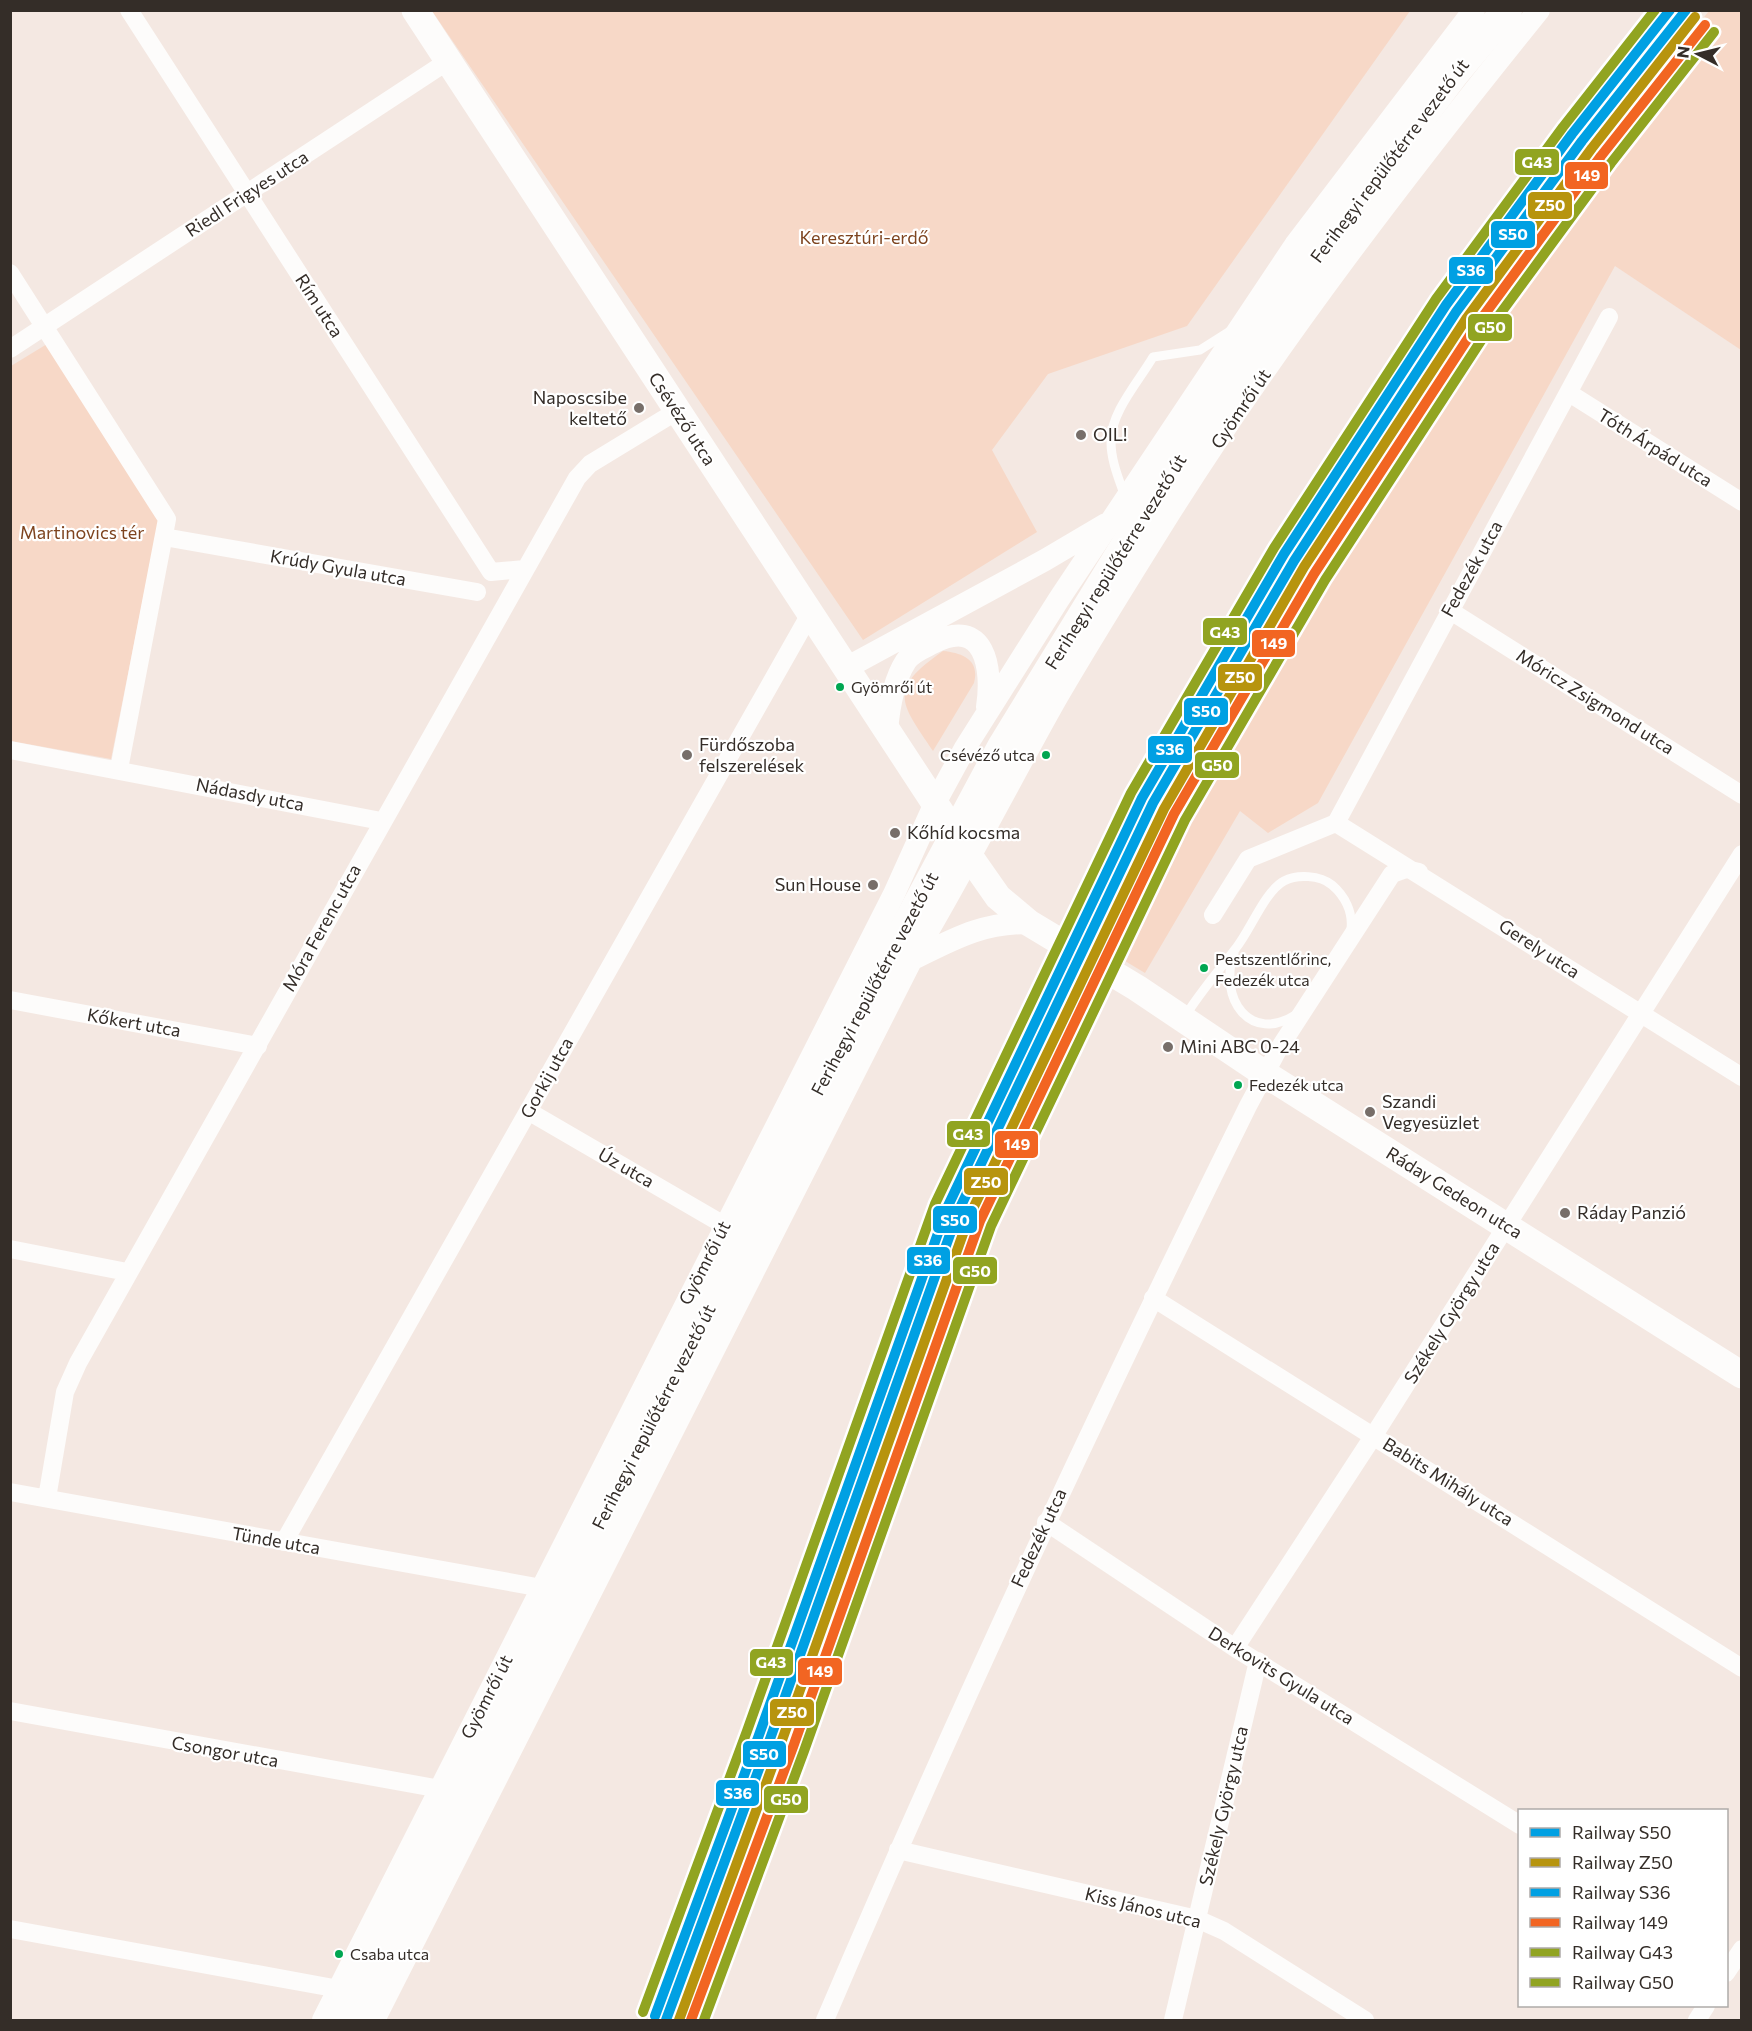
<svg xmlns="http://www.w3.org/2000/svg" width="1752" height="2031" viewBox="0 0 1752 2031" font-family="Commissioner,sans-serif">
  <rect width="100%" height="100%" fill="#f4e8e2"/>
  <!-- green -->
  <path fill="#f7d8c7" d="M432,11h978l-223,315 -139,48 -56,76 45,82 -174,108z
    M1709,11h32v339l-126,-84 -297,537 -50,30 -28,-22 -95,162 -40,-24 66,-138 141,-238 161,-248 123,-175z
    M47,344l112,174 -48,241 -100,-18v-375z
    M943,651c20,2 37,9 31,32l-41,68c-33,-49 -46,-61 10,-100z"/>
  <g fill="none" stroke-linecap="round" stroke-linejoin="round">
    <!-- service -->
    <path stroke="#fdfcfb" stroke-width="9" d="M1125,497c-6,-18 -14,-36 -14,-55 -1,-29 28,-61 42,-85l47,-7 30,-19
      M1234,953c-16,45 16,92 63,61
      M1184,1018c16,-26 34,-46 52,-70 14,-17 29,-57 48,-67 13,-7 36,-6 48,4 13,11 21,27 19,44"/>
    <!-- minor -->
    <path stroke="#fdfcfb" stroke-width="18" d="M129,10l362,562 34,-3
      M10,273l157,246 -48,250
      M10,349l438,-288
      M1569,393l173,109
      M164,537l313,55
      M1449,610l293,185
      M10,750l371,71
      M1336,823l273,-506
      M1336,823l406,254
      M1213,915l35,-56 88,-36
      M10,1000l248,46
      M528,1111l196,114
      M10,1249l117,23
      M1153,1298l589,370
      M10,1492l532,96
      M47,1498l18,-106 13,-29 499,-885 13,-14 87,-53
      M1046,1522l189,126 285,177
      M284,1542l526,-928
      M1235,1648l139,-213 368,-581
      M10,1711l430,78
      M898,1850l299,69 27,12 141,89
      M10,1929l329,60
      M1726,1973l16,-24
      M825,2020c132,-309 274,-613 423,-914l30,-56 114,-176 14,-5 13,3
      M1173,2020l85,-359
      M1697,2020l9,-14"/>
    <!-- tertiary -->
    <path stroke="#fdfcfb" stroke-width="22" d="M846,668l199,-108 61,-36
      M887,731c2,-24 6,-50 19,-70 6,-9 17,-13 27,-18 52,-27 60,25 54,64
      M911,960c43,-21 69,-37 118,-37
      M323,2020l571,-1126 41,-91 30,-55 94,-149 236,-354 179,-235
      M374,2020l540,-1065c49,-82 92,-167 138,-249 38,-66 79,-131 119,-195 111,-175 238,-340 368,-501"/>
    <!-- secondary -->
    <path stroke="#fdfcfb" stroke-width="27" d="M415,10l555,847 28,40 31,26 108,65 128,86 477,301"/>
    <!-- primary -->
    <path stroke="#fdfcfb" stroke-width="30" d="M348,2020l485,-957 169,-316 152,-248 77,-117 98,-142 124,-165 54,-65"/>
    <defs>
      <path id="rail-1" d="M666,2020l104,-281 188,-527 195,-409 141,-242 162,-249 126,-171 104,-131"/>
      <path id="rail-2" d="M679,2020l102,-277 188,-526 195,-408 140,-242 162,-248 126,-171 103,-131"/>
      <path id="rail-3" d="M655,2016l104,-281 188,-527 195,-410 142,-244 162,-249 126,-171 98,-124"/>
      <path id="rail-4" d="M691,2020l102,-273 187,-526 194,-407 140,-240 162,-248 125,-170 104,-131"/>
      <path id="rail-5" d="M643,2012l104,-281 188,-527 196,-411 143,-245 162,-249 127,-172 92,-117"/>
      <path id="rail-6" d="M704,2020l100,-269 187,-525 194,-406 140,-240 161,-247 125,-170 103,-131"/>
    </defs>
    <!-- rail-1 casing -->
    <use href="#rail-1" stroke="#fff" stroke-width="15"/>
    <!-- rail-2 casing -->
    <use href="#rail-2" stroke="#fff" stroke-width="15"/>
    <!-- rail-3 casing -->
    <use href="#rail-3" stroke="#fff" stroke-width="15"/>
    <!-- rail-4 casing -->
    <use href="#rail-4" stroke="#fff" stroke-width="15"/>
    <!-- rail-5 casing -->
    <use href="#rail-5" stroke="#fff" stroke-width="15"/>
    <!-- rail-6 casing -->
    <use href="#rail-6" stroke="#fff" stroke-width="15"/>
    <!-- rail-1 -->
    <use href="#rail-1" stroke="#00a0e3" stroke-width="10"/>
    <!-- rail-2 -->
    <use href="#rail-2" stroke="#b7940e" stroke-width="10"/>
    <!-- rail-3 -->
    <use href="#rail-3" stroke="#00a0e3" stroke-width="10"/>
    <!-- rail-4 -->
    <use href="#rail-4" stroke="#f26522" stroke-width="10"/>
    <!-- rail-5 -->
    <use href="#rail-5" stroke="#91a421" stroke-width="10"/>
    <!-- rail-6 -->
    <use href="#rail-6" stroke="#91a421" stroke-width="10"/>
  </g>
  <!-- markers -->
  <g fill="#776e69" stroke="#fff" stroke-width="2">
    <circle cx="639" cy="408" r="6"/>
    <circle cx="1081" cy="435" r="6"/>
    <circle cx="687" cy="755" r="6"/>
    <circle cx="895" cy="833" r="6"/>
    <circle cx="873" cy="885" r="6"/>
    <circle cx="1168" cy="1047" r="6"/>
    <circle cx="1370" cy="1112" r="6"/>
    <circle cx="1565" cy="1213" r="6"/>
  </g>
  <g fill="#00a651" stroke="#fff" stroke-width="2">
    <circle cx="840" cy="687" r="5"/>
    <circle cx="1046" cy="755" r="5"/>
    <circle cx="1204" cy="968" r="5"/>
    <circle cx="1238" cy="1085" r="5"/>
    <circle cx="339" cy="1954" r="5"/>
  </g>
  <g text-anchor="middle" stroke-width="4.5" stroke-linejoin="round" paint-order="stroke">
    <!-- bus labels -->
    <g font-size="16" fill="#342d28" stroke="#fff" text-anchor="start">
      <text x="851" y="693">Gyömrői út</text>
      <text x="1035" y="761" text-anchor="end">Csévéző utca</text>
      <text x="1215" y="965">Pestszentlőrinc,<tspan x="1215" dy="21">Fedezék utca</tspan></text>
      <text x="1249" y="1091">Fedezék utca</text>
      <text x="350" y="1960">Csaba utca</text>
    </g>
    <!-- street labels -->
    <g font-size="18" fill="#342d28" stroke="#fff">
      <text transform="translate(1390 161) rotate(-53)" y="6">Ferihegyi repülőtérre vezető út</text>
      <text transform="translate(247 194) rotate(-33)" y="6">Riedl Frigyes utca</text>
      <text transform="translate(319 306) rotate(57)" y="6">Rím utca</text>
      <text transform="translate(1241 409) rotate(-56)" y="6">Gyömrői út</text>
      <text transform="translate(682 419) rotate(57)" y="6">Csévéző utca</text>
      <text transform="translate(1655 448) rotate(32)" y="6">Tóth Árpád utca</text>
      <text transform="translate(1116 562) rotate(-58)" y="6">Ferihegyi repülőtérre vezető út</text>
      <text transform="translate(338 568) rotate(10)" y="6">Krúdy Gyula utca</text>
      <text transform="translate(1472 569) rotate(-61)" y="6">Fedezék utca</text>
      <text transform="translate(1595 702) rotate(32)" y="6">Móricz Zsigmond utca</text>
      <text transform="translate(250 795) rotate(11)" y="6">Nádasdy utca</text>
      <text transform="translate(322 928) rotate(-61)" y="6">Móra Ferenc utca</text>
      <text transform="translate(1539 949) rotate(33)" y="6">Gerely utca</text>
      <text transform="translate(875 984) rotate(-62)" y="6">Ferihegyi repülőtérre vezető út</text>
      <text transform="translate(134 1023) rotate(10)" y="6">Kőkert utca</text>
      <text transform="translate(547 1078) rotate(-61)" y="6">Gorkij utca</text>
      <text transform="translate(626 1168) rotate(30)" y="6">Úz utca</text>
      <text transform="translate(1454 1193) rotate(32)" y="6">Ráday Gedeon utca</text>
      <text transform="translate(705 1263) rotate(-63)" y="6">Gyömrői út</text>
      <text transform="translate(1452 1313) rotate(-58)" y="6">Székely György utca</text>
      <text transform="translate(654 1417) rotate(-63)" y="6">Ferihegyi repülőtérre vezető út</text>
      <text transform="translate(1448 1482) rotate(32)" y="6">Babits Mihály utca</text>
      <text transform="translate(1039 1538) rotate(-65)" y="6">Fedezék utca</text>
      <text transform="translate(276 1541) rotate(10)" y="6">Tünde utca</text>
      <text transform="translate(1281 1676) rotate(32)" y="6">Derkovits Gyula utca</text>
      <text transform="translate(487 1697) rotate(-63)" y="6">Gyömrői út</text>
      <text transform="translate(225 1752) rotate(10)" y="6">Csongor utca</text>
      <text transform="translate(1224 1806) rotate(-77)" y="6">Székely György utca</text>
      <text transform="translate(1143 1908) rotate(14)" y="6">Kiss János utca</text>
    </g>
    <!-- park labels -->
    <g font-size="18" fill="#7e441f" stroke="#fff">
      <text x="864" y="244">Keresztúri-erdő</text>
      <text x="82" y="539">Martinovics tér</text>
    </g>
    <!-- poi labels -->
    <g font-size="18" fill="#342d28" stroke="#fff" text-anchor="start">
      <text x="627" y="404" text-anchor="end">Naposcsibe<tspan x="627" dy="21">keltető</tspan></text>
      <text x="1093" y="441">OIL!</text>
      <text x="699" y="751">Fürdőszoba<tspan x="699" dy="21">felszerelések</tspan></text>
      <text x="907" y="839">Kőhíd kocsma</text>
      <text x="861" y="891" text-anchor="end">Sun House</text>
      <text x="1180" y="1053">Mini ABC 0-24</text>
      <text x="1382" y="1108">Szandi<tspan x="1382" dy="21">Vegyesüzlet</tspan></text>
      <text x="1577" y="1219">Ráday Panzió</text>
    </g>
  </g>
  <g stroke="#fff" stroke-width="2">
    <rect x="1514" y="148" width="46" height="28" rx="6" fill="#91a421"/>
    <rect x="1564" y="161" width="45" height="29" rx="6" fill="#f26522"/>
    <rect x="1527" y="191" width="46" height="29" rx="6" fill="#b7940e"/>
    <rect x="1490" y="220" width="46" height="29" rx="6" fill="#00a0e3"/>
    <rect x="1448" y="256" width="46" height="29" rx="6" fill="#00a0e3"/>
    <rect x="1467" y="313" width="46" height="29" rx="6" fill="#91a421"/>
    <rect x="1202" y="617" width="46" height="29" rx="6" fill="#91a421"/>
    <rect x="1251" y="629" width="45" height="29" rx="6" fill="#f26522"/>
    <rect x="1217" y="663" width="46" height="29" rx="6" fill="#b7940e"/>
    <rect x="1183" y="697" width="46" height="29" rx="6" fill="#00a0e3"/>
    <rect x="1147" y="735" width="46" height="29" rx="6" fill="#00a0e3"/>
    <rect x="1194" y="751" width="46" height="28" rx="6" fill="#91a421"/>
    <rect x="946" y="1120" width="45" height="28" rx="6" fill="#91a421"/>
    <rect x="994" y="1130" width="45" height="29" rx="6" fill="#f26522"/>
    <rect x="963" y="1167" width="46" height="29" rx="6" fill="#b7940e"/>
    <rect x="932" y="1205" width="46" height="29" rx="6" fill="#00a0e3"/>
    <rect x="906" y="1246" width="45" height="29" rx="6" fill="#00a0e3"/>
    <rect x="952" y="1256" width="46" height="29" rx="6" fill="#91a421"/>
    <rect x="749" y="1648" width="45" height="29" rx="6" fill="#91a421"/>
    <rect x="797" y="1657" width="46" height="29" rx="6" fill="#f26522"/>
    <rect x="769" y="1698" width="46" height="29" rx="6" fill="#b7940e"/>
    <rect x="742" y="1740" width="45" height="28" rx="6" fill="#00a0e3"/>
    <rect x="715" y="1779" width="45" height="28" rx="6" fill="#00a0e3"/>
    <rect x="763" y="1785" width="46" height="29" rx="6" fill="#91a421"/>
  </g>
  <g font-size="16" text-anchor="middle" font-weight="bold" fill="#fff">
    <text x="1537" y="168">G43</text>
    <text x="1587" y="181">149</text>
    <text x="1550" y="211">Z50</text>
    <text x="1513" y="240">S50</text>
    <text x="1471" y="276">S36</text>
    <text x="1490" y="333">G50</text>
    <text x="1225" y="638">G43</text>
    <text x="1274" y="649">149</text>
    <text x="1240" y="683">Z50</text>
    <text x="1206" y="717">S50</text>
    <text x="1170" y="755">S36</text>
    <text x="1217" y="771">G50</text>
    <text x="968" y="1140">G43</text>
    <text x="1017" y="1150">149</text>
    <text x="986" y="1188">Z50</text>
    <text x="955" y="1226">S50</text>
    <text x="928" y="1266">S36</text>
    <text x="975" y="1277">G50</text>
    <text x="771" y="1668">G43</text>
    <text x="820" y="1677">149</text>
    <text x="792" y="1718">Z50</text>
    <text x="764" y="1760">S50</text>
    <text x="738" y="1799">S36</text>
    <text x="786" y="1805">G50</text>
  </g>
  <!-- border -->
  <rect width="1752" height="2031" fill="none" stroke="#342d28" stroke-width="24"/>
  <!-- legend -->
  <rect x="1518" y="1809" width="210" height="198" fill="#ffffff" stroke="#aeaba9" stroke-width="1.5"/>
  <rect x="1530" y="1828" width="30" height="9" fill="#00a0e3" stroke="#aeaba9" stroke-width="1.5"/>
  <text x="1572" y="1839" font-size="18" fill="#342d28">Railway S50</text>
  <rect x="1530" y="1858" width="30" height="9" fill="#b7940e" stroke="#aeaba9" stroke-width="1.5"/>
  <text x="1572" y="1869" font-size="18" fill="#342d28">Railway Z50</text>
  <rect x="1530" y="1888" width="30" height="9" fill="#00a0e3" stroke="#aeaba9" stroke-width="1.5"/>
  <text x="1572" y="1899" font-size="18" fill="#342d28">Railway S36</text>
  <rect x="1530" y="1918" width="30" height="9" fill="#f26522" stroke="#aeaba9" stroke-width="1.5"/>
  <text x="1572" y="1929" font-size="18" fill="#342d28">Railway 149</text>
  <rect x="1530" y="1948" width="30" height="9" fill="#91a421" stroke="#aeaba9" stroke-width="1.5"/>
  <text x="1572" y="1959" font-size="18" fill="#342d28">Railway G43</text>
  <rect x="1530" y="1978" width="30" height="9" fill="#91a421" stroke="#aeaba9" stroke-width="1.5"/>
  <text x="1572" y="1989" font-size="18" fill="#342d28">Railway G50</text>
  <!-- north arrow -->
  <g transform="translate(1698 54) rotate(277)" stroke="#ffffff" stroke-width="4.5" paint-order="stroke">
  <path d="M0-4.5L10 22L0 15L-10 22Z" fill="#342d28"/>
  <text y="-9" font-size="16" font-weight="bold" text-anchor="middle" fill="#342d28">N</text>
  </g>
</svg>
